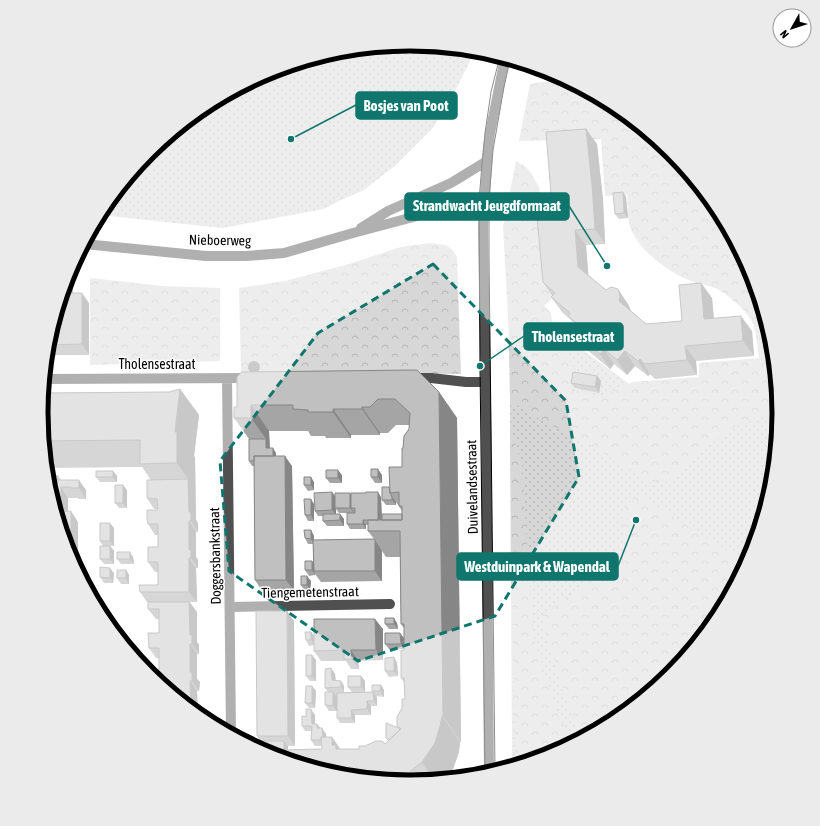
<svg xmlns="http://www.w3.org/2000/svg" width="820" height="826" viewBox="0 0 820 826" font-family="'Asap Condensed',sans-serif">
  <defs>
    <pattern id="grass-dots" width="8" height="8" patternUnits="userSpaceOnUse"><rect width="8" height="8" fill="#d7d7d7"/><path d="M2 2h.1M6 6h.1" fill="none" stroke="#b7b7b7" stroke-width="1.8" stroke-linecap="round"/></pattern>
    <pattern id="forest-crowns" width="20" height="18" patternUnits="userSpaceOnUse"><rect width="20" height="18" fill="#d7d7d7"/><path d="M2 6a3 3 0 1 1 6 0M12 15a3 3 0 1 1 6 0" fill="none" stroke="#b7b7b7"/></pattern>
  </defs>
  <rect width="100%" height="100%" fill="#fff"/>
  <!-- grass -->
  <path fill="url(#grass-dots)" d="M410,44l63,6 -1,7 -20,40 -19,31 -37,37 -32,25 -23,10 -17,9 -102,19 -122,-13 3,-7 46,-56 56,-46 64,-34 69,-21z
    M508,296l123,89 148,28 -7,72 -21,69 -34,64 -46,56 -56,46 -64,34 -39,12 -2,-365z"/>
  <!-- forest -->
  <path fill="url(#forest-crowns)" d="M567,81l48,25 56,46 46,56 34,64 21,69 7,72 -1,7 -11,-3h-6l-14,3 -17,9 -16,12 -23,19 -14,14 -12,8h-15l-62,-38 -48,-25 -30,-18v-51l-7,-123 13,-66 10,6 5,6 8,14 4,22 8,91 -7,6 7,7 4,33 21,22 -4,22 29,7 32,-15 66,-5v-14l60,-5c-2,-12 -2,-27 -8,-38 -6,-11 -27,-29 -39,-33 -9,-3 -18,-4 -26,-8 -20,-9 -50,-31 -56,-53 -3,-9 -2,-21 -3,-31l-22,1 -4,-57 -82,2 11,-57 11,-2z
    M429,243c14,2 21,0 28,14l4,117 -220,-1 -2,-85 46,-7 64,-17 52,-17z
    M90,278l73,8 57,2v73l-130,4z
    M510,426l12,40 11,169 21,69 18,39 -21,11 -36,11z
    M639,495l107,68 -29,55 -46,56 -56,46 -35,18 -36,-107 -1,-17 52,-35 11,-1 14,-10 3,-12 1,-18 -2,-19 5,-15z"/>
  <g fill="none" stroke-linecap="round" stroke-linejoin="round">
    <!-- minor -->
    <path stroke="#505050" stroke-width="10" d="M361,228l27,-17 63,-28 36,-22
      M84,244l122,12h40l38,-3 69,-20 98,-26 34,-7
      M227,378l4,356
      M411,378h20l35,4h19
      M44,379l205,-1
      M230,607l160,-3
      M489,773l-3,-365 -3,-181 5,-78 2,-16 15,-75"/>
    <!-- tram -->
    <path stroke="#000" stroke-width="1" d="M495,771l-6,-513v-58l4,-50 11,-63 6,-27
      M485,774l-5,-408 -1,-165 3,-37 3,-31 6,-41 9,-36"/>
  </g>
  <!-- trees -->
  <circle fill="#8c8c8c" cx="254" cy="367" r="6"/>
  <!-- wall -->
  <path fill="#a5a5a5" d="M597,144l6,56 2,44 -19,1 2,30 18,15 22,14 3,7 15,13 36,-3 19,-38 11,15 2,20 38,13 2,25 -58,5 1,14 -42,4 -5,-5 -2,2 -13,-10 -8,9 -13,-11 -4,5 -24,-20 -10,-15 3,-4 -6,-8 -11,-10 -11,-15 1,-1 -9,-14 8,-88z
    M623,192l3,5 2,21 -9,1 -4,-5z
    M66,281l7,9v3l16,10v52h-42l1,-14z
    M597,376l4,5 -2,12 -24,-5 -4,-5z
    M237,377l202,15 18,26 4,324h-1l-1,10 -6,17 -6,9 -37,4 -72,-7 -69,-21 -29,-15h14l2,2h4l-3,-5 37,-115 1,125h-7v4l34,-1v-3h-7l-4,-6v-9h-6l-3,-5 4,-9 9,-2v9h2l3,4 6,6v3h6l8,12h19l26,-5 3,-3 -2,-3 13,-10 -2,-2 8,-27 -1,-17 -3,-4 3,-29h-15l-4,-5 19,-6v-10l-3,-4 -1,-67h-14l-4,-6v30l-61,1 -6,-8v1l-6,1 -4,-6 7,-9 1,3v-20h-5l-3,-6 6,-8 3,6v4l60,-1 -6,-8v-6h-2v4h-16l-3,-5v-11h-8l-3,-4v5h4l4,5v7h-17l-4,-5v-5h-5l-3,-5 17,-19 3,4 15,-3 1,2 30,2 1,23 20,-6v-3l-6,-9v3h-10l-4,-5 20,-33 1,-19 6,-19v-4h-13l-8,8h-8v2h-29v3h-25l-1,-2h-14l-3,-5h-39l1,17 6,5v3l16,10 2,125h-32l-7,-11 -1,-114h-2l-3,-5v-22l-15,-21 3,-11z
    M180,389l19,26 -5,41 1,2 1,62 2,3v9h-2v25l2,3v8h-2l1,34h-7l7,10v30l2,3v9h-2v25l3,3 -1,9h-2l1,23 -49,-40 10,-4v-12h-3l-7,-10 10,-15v-14h-3l-8,-10v-7h-1l-7,-10 18,-7v-13h-3l-7,-10 10,-15v-12h-3l-7,-11 10,-14v-1h-4l-7,-11 4,-18 -9,-13 -96,1 -5,-55 128,-21z
    M113,471l4,5v6h-17l-4,-5z
    M342,475v8h-12l-4,-5z
    M382,475v8h-7l-4,-6z
    M58,476l3,4 25,10v9h-8v-1h-10v13l10,11v49z
    M314,482v8l-6,1 -4,-6z
    M127,490v18h-8l-4,-5z
    M314,504v17h-6l-3,-6z
    M114,528v18h-4l4,5v13h-10l-4,-5 3,-13 -3,-5z
    M133,557l1,7h-13l-4,-5z
    M126,570l3,5v9h-8l-4,-6z
    M114,573l-1,10h-9l-4,-6z
    M311,581l-1,9h-6l-3,-5z
    M109,609l3,5v8h-5l-4,-4 -3,-6z
    M397,623l1,6h-9l-4,-5z
    M383,629v31l-25,1 1,8h-8l-5,-8h-25l-7,-10v-6l-5,1 -3,-6 5,-8 3,4z
    M312,655l4,5v21h-6l-4,-5z
    M394,657l3,6 1,13 -9,1 -4,-6z
    M331,668l4,6 1,7h5l3,5v6h8l-4,-5 13,-11 4,5v11h7l9,-7 3,5v7l-8,-1 1,10h-6v9h-16v8h-15l-3,-5v-7h-8l-4,-6 3,-13 -3,-4z
    M312,686l4,5 -1,17h-6l-4,-5z"/>
  <!-- shaded-wall -->
  <path fill="#868686" d="M586,129l11,15 6,56 2,44 -10,-15z
    M623,192l3,5 2,21 -4,-5z
    M575,230l11,15 3,37 -11,-15z
    M66,281l7,9v13l-7,-10z
    M701,283l11,15 3,36 -11,-15z
    M618,289l10,15 3,7 -2,5 -10,-15z
    M82,293l7,10v52l-7,-11z
    M741,316l11,15 2,25 -11,-15z
    M685,346l11,15 1,14 -10,-15z
    M604,349l10,15 -4,5 -10,-15z
    M625,351l10,15 -8,9 -10,-15z
    M640,359l10,15 -2,2 -10,-15z
    M597,376l4,5 -2,12 -4,-6z
    M180,389l19,26 -5,41 1,2 1,62 2,3v9l-7,-11 -2,-9 -1,-33 -11,-16 -2,-31z
    M439,392l18,26 4,324 -18,-26z
    M251,405l18,26 1,22 -4,-5v-9l-15,-21z
    M362,407l18,26v2l-18,-26z
    M333,409l18,26v3l-18,-26z
    M273,448l3,5v13l-3,-6z
    M285,456l7,10 2,125 -8,-11z
    M378,469l4,6v8l-4,-6z
    M338,470l4,5v8l-4,-5z
    M113,471l4,5v6l-4,-5z
    M311,477l3,5v8l-3,-5z
    M79,480l7,10v9l-7,-11z
    M123,485l4,5v18l-4,-5z
    M61,487l7,11v24l-7,-10z
    M332,492l4,6 -1,10 1,1v6l-4,-5z
    M378,492l3,5 1,28 -4,-5z
    M350,493l4,6 -3,9 3,4v1l-4,-5z
    M392,497l4,5v3l-4,-5z
    M311,499l3,5v17l-3,-6z
    M71,511l7,11v49l-7,-13z
    M340,514l4,5v7l-4,-6z
    M363,520l3,5v4l-3,-5z
    M189,521l7,11v25l2,3v8l-7,-10 -2,-8z
    M110,523l4,5v18l-4,-5z
    M311,530l3,6v8l-3,-5z
    M375,540l7,11v30l-7,-10z
    M110,546l4,5v13l-4,-5z
    M130,552l3,5 1,7 -4,-5z
    M189,558l7,10 1,34 -8,-10z
    M312,561l3,5 -1,5 1,3v1l-3,-5z
    M110,568l4,5 -1,10 -3,-5z
    M126,570l3,5v9l-3,-6z
    M307,576l4,5 -1,9 -3,-5z
    M189,602l8,10v30l2,3v9l-7,-10 -2,-9z
    M109,609l3,5v8l-3,-5z
    M287,611l7,10 1,125 -7,-10z
    M394,618l3,5 1,6 -4,-5z
    M375,619l8,10v31l-7,-10z
    M311,632l4,5v8l-4,-5z
    M400,633l4,5v11l-3,-5z
    M190,644l7,10v25l3,3 -1,9 -7,-10 -2,-9z
    M129,646l4,5v4l-4,-5z
    M351,650l7,11 1,8 -7,-10z
    M312,655l4,5v21l-4,-5z
    M394,657l3,6 1,13 -4,-5z
    M331,668l4,6 1,12 -4,-6z
    M361,676l4,5v11l-4,-5z
    M190,681l7,10 1,23 -7,-6z
    M341,681l3,5v6l-3,-5z
    M381,685l3,5v7l-4,-6z
    M312,686l4,5 -1,17 -3,-5z
    M333,692l4,5v14l-4,-5z
    M373,692l4,5v9l-3,-5z
    M367,701l4,5v9l-4,-6z
    M311,709l4,6v14l-3,-5z
    M351,710l4,5v8l-3,-5z
    M442,716l18,26 -1,10 -6,17 -6,9 -13,2 -12,-18z
    M317,724l4,5 -4,-1z
    M322,728l4,6 1,12 -4,-6z
    M332,737l18,26 -18,-18z
    M254,739l8,11 -8,-4z
    M284,741l4,5v10l-4,-5z"/>
  <!-- building -->
  <path fill="#c0c0c0" stroke="#868686" d="M586,129l6,56 3,44 -20,1 3,37 28,23 5,-3 7,2 2,7 -1,5 27,23 36,-3 -3,-36 22,-2 3,36 37,-3 2,25 -58,5 2,14 -43,4 -4,-5 -2,2 -13,-10 -8,9 -13,-11 -4,5 -24,-20 5,-7 -13,-11 2,-3 -19,-16 4,-4 -12,-11 -8,-87 16,-1 -5,-62z
    M623,192l1,21 -9,1 -2,-21z
    M66,284v9h16v51l-34,1v-4z
    M417,370l22,22 4,324h-1l-2,10 -5,17 -13,19 -15,12 -7,5 -5,1 -57,-5 -71,-22h16v-3l39,-1 -1,-12h11v8h4v4h23v-3h6l11,-5h6l3,3 16,-15 -4,-3v-9l5,-9v-9h3l-1,-21h-3v-28h3v-26h-3l-1,-93h-32v-11h34v-14h-3v-14l-9,1 -1,-26h13v-19h1l1,-12 5,-7 1,-16 -15,-14h-17l-8,8h-8v2h-29v3h-25v-2l-15,-1v-4h-42v13h-17v-11h3v-30l5,-5z
    M573,372l24,4 -2,11 -24,-4z
    M180,389l-5,43h2v31l-37,1v-24l-96,1 -3,-28 2,-20 126,-1z
    M249,439h17v9h7v8h-19v5h-5z
    M254,456h31l1,124h-31z
    M371,469h7v8h-7z
    M326,470h12v8h-12z
    M96,471h17v6h-17z
    M47,476h11v4h-10z
    M304,477h7v8h-7z
    M188,479l1,33h2v9h-2v29l2,-1v9h-2v34h-49l-1,-7h19v-23h-10v-15h10v-23h-10l-1,-6v-8h11l-1,-11 -10,-1v-18z
    M48,480h31v8h-8v-1h-10v25l10,-1v47l-2,-4 -21,-69z
    M115,485h8v18h-8z
    M382,487h7l1,6 2,4v3h-10z
    M332,492v18l-17,1 -1,-18z
    M366,492h12v28h-15v4h-16v-11h8v-5h-4v-15h15z
    M335,493h15v15h-15z
    M304,499h7v16h-6z
    M323,514h17v6l-17,1z
    M382,514h20v6h-20z
    M100,523h10v18h-10z
    M304,530h7v9l-6,-1z
    M374,539l1,1v31h-61l-1,-31z
    M100,546h10v13h-10z
    M117,552h13v7h-13z
    M305,561h7v9h-7z
    M100,567l10,1v10l-10,-1z
    M117,570h9v8h-9z
    M301,576h6v9h-6z
    M148,602h41l1,33h2v9h-2v28h2v9h-2l1,27 -42,-34 -3,-4h13v-22h-10l-1,-15h11v-24h-11z
    M100,609h9v8h-6l-3,-5z
    M256,611h31l1,125h-31z
    M385,618h9v6h-9z
    M314,619h61l1,31h-25l1,9h-8v-9l-30,1z
    M305,632h6v8h-5z
    M385,633h15l1,11h-16z
    M126,646h3v4z
    M306,655h6v21h-6z
    M394,657v14h-9v-13z
    M331,668l1,12 9,1v6l-16,1v-19z
    M348,676h13v11h-13z
    M372,685h9l-1,6h-8z
    M306,686h6v17h-7z
    M325,692h8v14l-8,-1z
    M373,692l1,9h-7v8l-16,1 1,8h-15v-25z
    M306,709h5l1,15h5v4h5l1,9h-2v3h-10l1,-14h-10v-10l4,1z
    M386,723l13,5 1,2 -11,10 -3,-2z
    M240,739h14v7z
    M256,741h28v9h-1v1h-14v2h-2l-5,-3z"/>
  <!-- marked area -->
  <path d="M0 0H820V826H0ZM433,264l133,137 13,76 -84,139 -137,45 -129,-90 -9,-110 98,-128z" fill="#fff" fill-opacity=".55" fill-rule="evenodd"/>
  <path fill="none" stroke="#0f766e" stroke-width="3" stroke-dasharray="8 5" stroke-linejoin="round" d="M433,264l133,137 13,76 -84,139 -137,45 -129,-90 -9,-110 98,-128z"/>
  <g text-anchor="middle" stroke-width="3" stroke-linejoin="round" paint-order="stroke">
    <!-- street labels -->
    <g font-size="14" fill="#000" stroke="#fff">
      <text transform="translate(220 240) rotate(1)" y="5">Nieboerweg</text>
      <text x="157" y="369">Tholensestraat</text>
      <text transform="translate(472 487) rotate(-91)" y="5">Duivelandsestraat</text>
      <text transform="translate(215 556) rotate(-91)" y="5">Doggersbankstraat</text>
      <text transform="translate(310 592) rotate(-1)" y="5">Tiengemetenstraat</text>
    </g>
  </g>
  <!-- crop -->
  <path d="M0 0H820V826H0ZM48 413a362 362 0 1 1 724 0a362 362 0 1 1-724 0Z" fill="#ebebeb" fill-rule="evenodd"/>
  <path fill="none" stroke="#000" stroke-width="5" d="M48 413a362 362 0 1 1 724 0a362 362 0 1 1-724 0Z"/>
  <!-- callouts -->
  <path fill="none" stroke="#0f766e" stroke-width="1.5" d="M291 139L356 105M607 266L569 206M480 366L524 336M636 520L618 566"/>
  <g fill="#0f766e" stroke="#fff" stroke-width="1.5">
    <circle cx="291" cy="139" r="4"/>
    <circle cx="607" cy="266" r="4"/>
    <circle cx="480" cy="366" r="4"/>
    <circle cx="636" cy="520" r="4"/>
  </g>
  <g fill="#0f766e" stroke="#0f766e" stroke-width="1.5">
    <rect x="356" y="92" width="101" height="27" rx="4"/>
    <rect x="405" y="193" width="164" height="27" rx="4"/>
    <rect x="524" y="323" width="99" height="27" rx="4"/>
    <rect x="457" y="553" width="161" height="27" rx="4"/>
  </g>
  <g font-size="15" text-anchor="middle" font-weight="bold" fill="#fff">
    <text x="406" y="111">Bosjes van Poot</text>
    <text x="487" y="211">Strandwacht Jeugdformaat</text>
    <text x="573" y="342">Tholensestraat</text>
    <text x="537" y="572">Westduinpark &amp; Wapendal</text>
  </g>
  <!-- north arrow -->
  <g transform="translate(792 28) rotate(231)"><circle r="19" fill="#ffffff" stroke="#999999"/>
  <path d="M0-3L7 15L0 10L-7 15Z" fill="#000000"/>
  <text y="-6" font-size="11" font-weight="bold" text-anchor="middle" fill="#000000">N</text>
  </g>
</svg>
